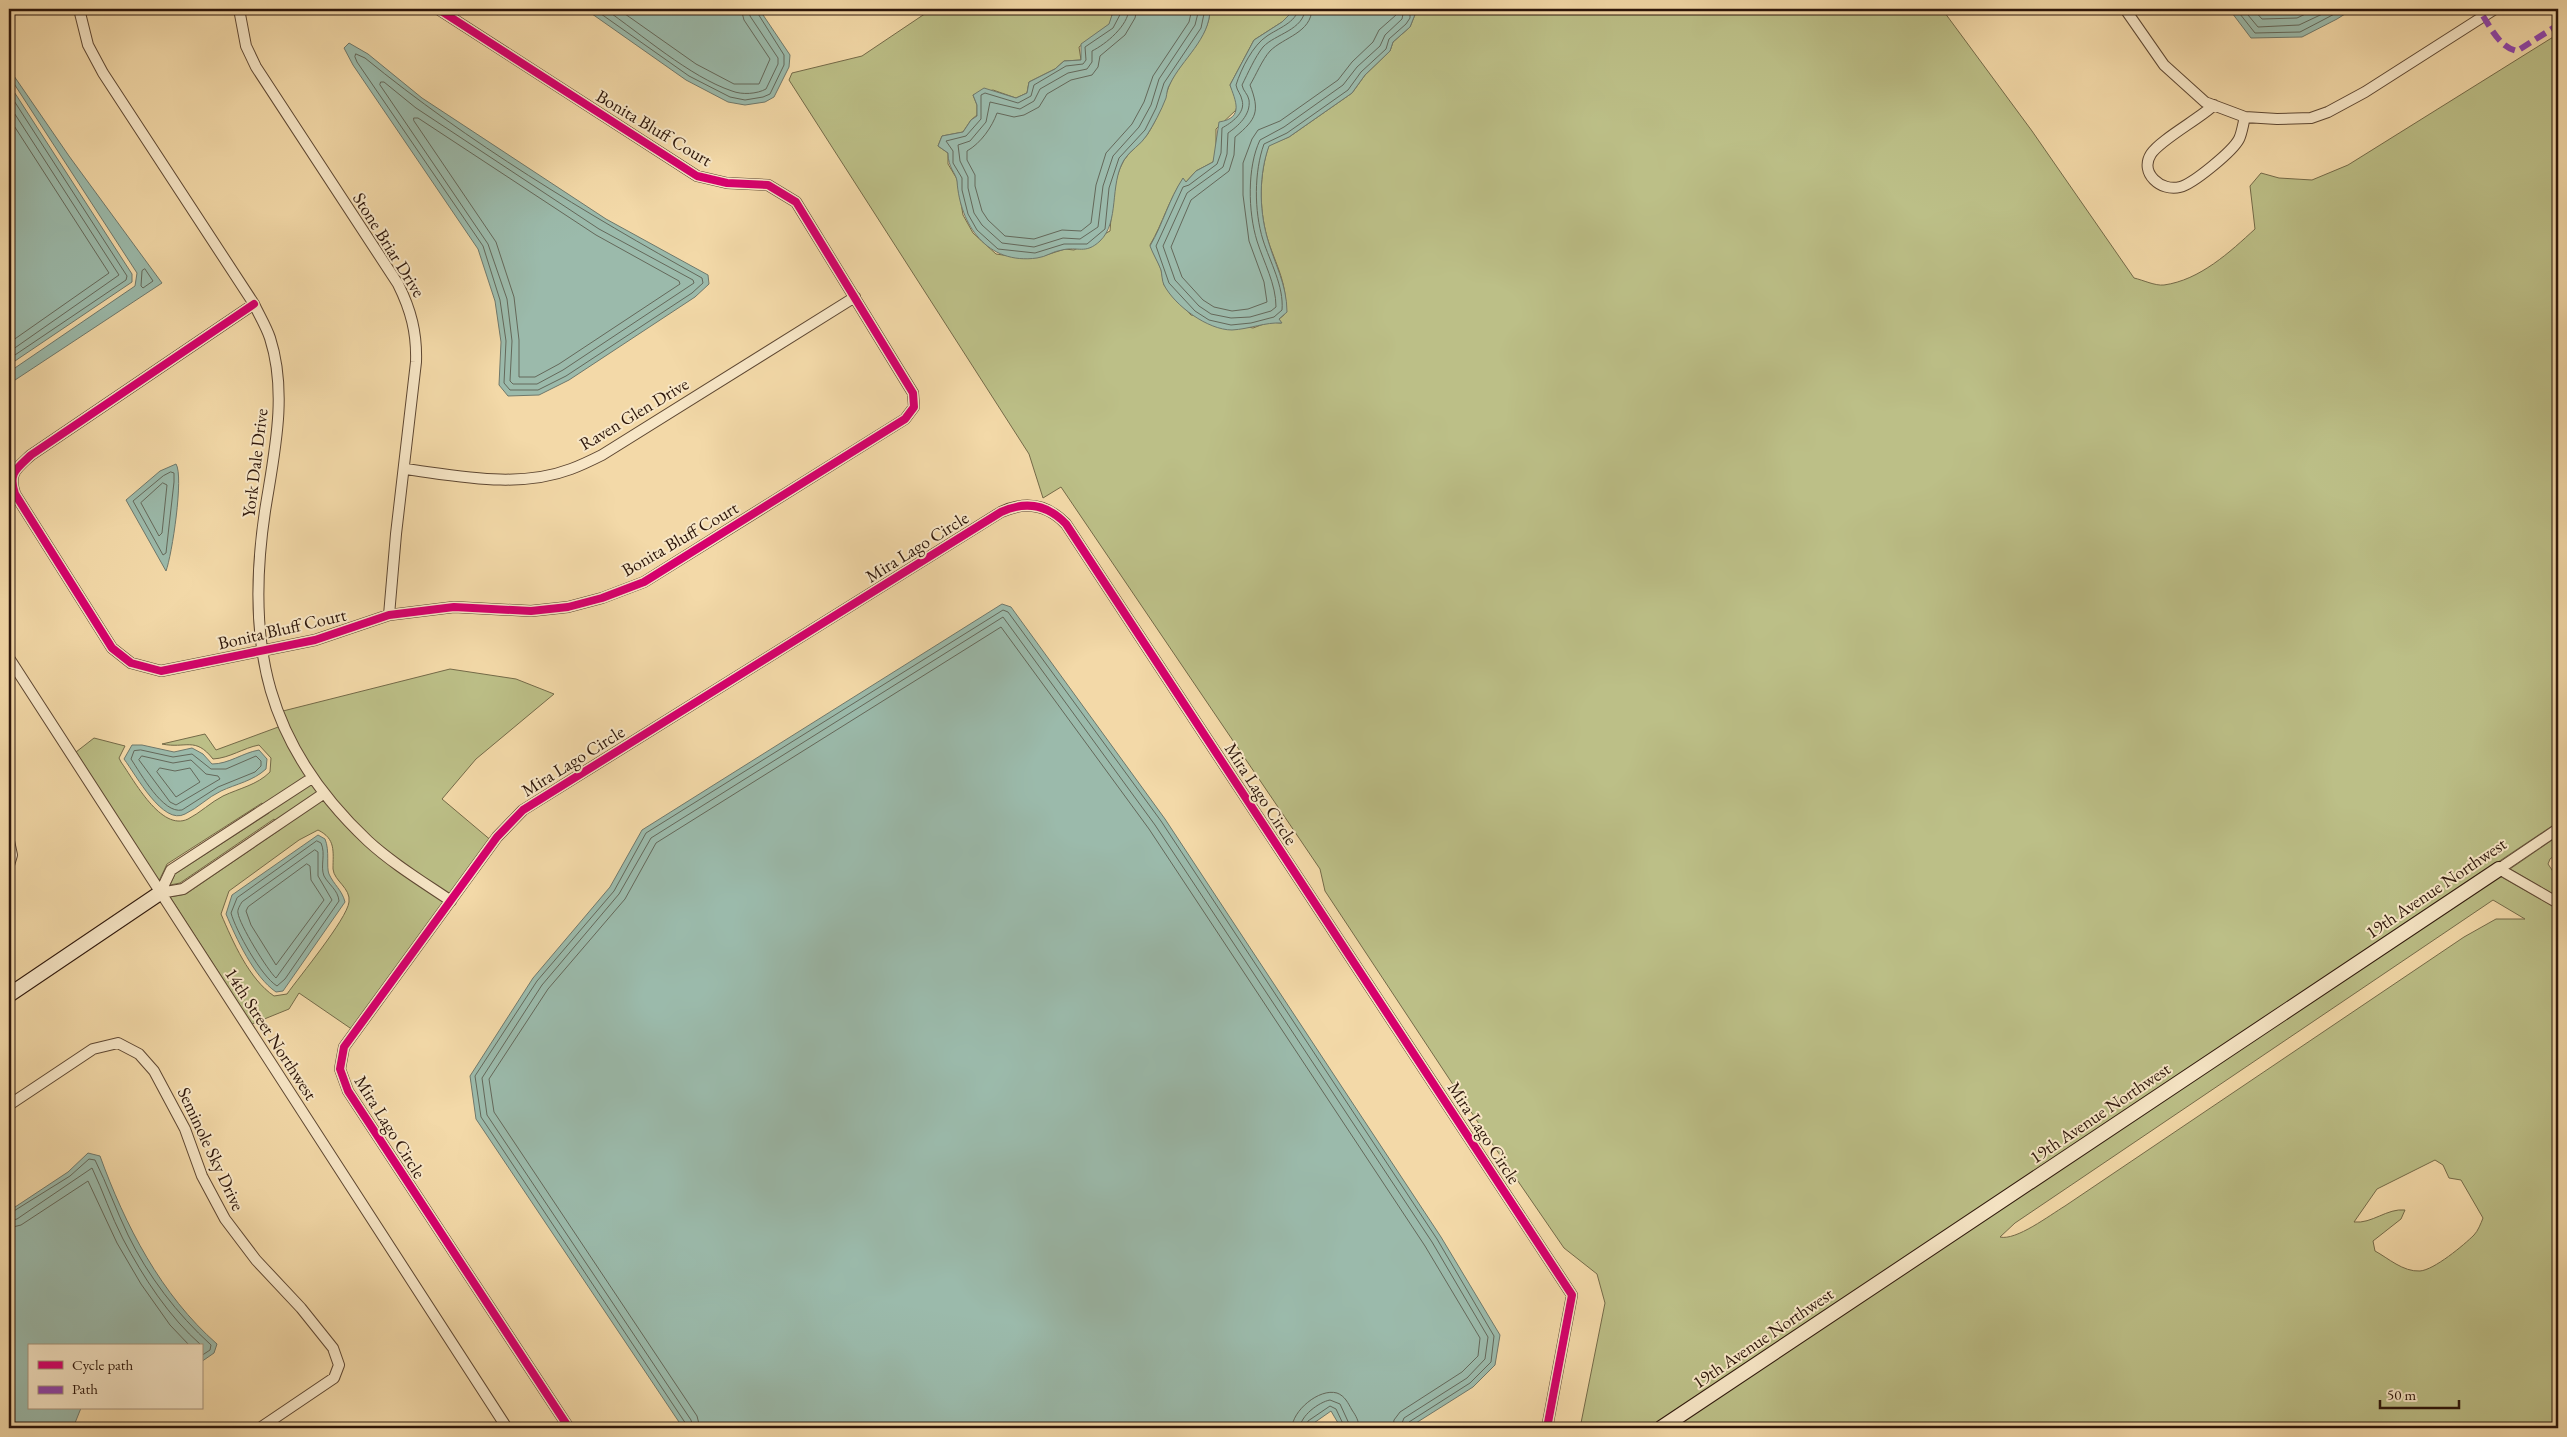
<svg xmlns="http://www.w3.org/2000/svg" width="2567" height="1437" viewBox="0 0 2567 1437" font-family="'EB Garamond',serif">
  <rect width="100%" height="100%" fill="#f3d9a8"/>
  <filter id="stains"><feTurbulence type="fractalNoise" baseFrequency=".004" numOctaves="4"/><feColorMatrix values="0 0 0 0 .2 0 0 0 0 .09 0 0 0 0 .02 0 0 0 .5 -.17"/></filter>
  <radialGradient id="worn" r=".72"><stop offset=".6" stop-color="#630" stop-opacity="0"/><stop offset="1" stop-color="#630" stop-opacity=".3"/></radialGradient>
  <!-- green -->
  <path fill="#bcbf87" stroke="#746a48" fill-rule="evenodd" d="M932,9h188l-8,6 -2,9 -31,23 2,13 -17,1 -9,8 -26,13 -2,11 -11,5 -23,-8 -20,5 4,10v10l-6,5 -8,12 -21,4 -4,10 10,7v11l9,15 6,36 10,18 23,21 27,4 20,-2 22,-7 9,1 36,-19c2,-23 2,-50 14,-71 6,-10 17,-16 23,-25 10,-15 16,-33 22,-49 10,-27 41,-47 41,-77h85l-13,13 -28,18 -24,45 8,17 -2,8 -20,19v23l-3,10 -17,9 -10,11 -3,-3c-14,20 -20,44 -33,66l11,24 3,16 27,30 62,13 16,-6 12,1 -2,-4 5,-4c6,-28 -9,-51 -17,-78 -8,-29 -8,-63 2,-92l20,-8 63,-44 13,-18 25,-24 3,-9 17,-15 6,-15 -3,-3h529l90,122 102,147c9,2 21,8 30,7 36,-5 66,-33 91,-56l-5,-43 11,-13 18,5 33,2 36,-15 210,-131v788l-908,606h-70l25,-125 -8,-29 -33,-26 -73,-106 -166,-251 -5,-22 -259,-382 -18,11 -14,-44 -240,-374 3,-7 70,-17z
    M450,669l66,10 38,15 -78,65 -34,40 51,43 -140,188 -54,-37 -10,16 -37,15 -82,-127 16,-3 95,-65 -7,-10 -94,64 -10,2 5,-11 94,-61 -7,-10 -95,61 -8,17 -83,-129 18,-14 31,8 -6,12 2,4c13,18 40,70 67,57 12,-6 23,-17 35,-23 17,-8 34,-11 47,-24l1,-14 -12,-13c-16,3 -29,13 -46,14 -18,-23 -27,-10 -51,-15l43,-10 11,16 65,-24 -2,-14zM318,830c18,9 15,21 15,39 1,12 18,19 16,33 -2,17 -50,75 -62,92l-13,2c-25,-17 -41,-54 -53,-82l8,-23 70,-51z
    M2558,836v17l-8,6 -2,5 10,15v18l-48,-28z
    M2500,876l58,33v519h-886zM2493,900l32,19h-29l-32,18 -399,269c-15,9 -49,35 -65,31l15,-14zM2435,1160l8,5 6,13 12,2 22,38c-2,5 -5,13 -9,17 -10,10 -40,35 -54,36 -17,1 -32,-13 -45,-20l-2,-10 28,-22 4,-9c-18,-2 -33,14 -51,12l23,-33z"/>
  <!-- water -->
  <path fill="#9bbaab" stroke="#6f786b" d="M585,9h174l31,46 -1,12 -15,30 -9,5 -20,3 -17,-3 -42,-22z
    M1120,9h90c0,30 -28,50 -40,75 -3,4 -3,10 -4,14 -5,13 -12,26 -19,37 -6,10 -17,15 -23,25 -15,25 -4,62 -24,81 -15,14 -22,5 -38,9 -9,1 -16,7 -25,8 -50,7 -77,-33 -80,-77 -1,-8 -9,-13 -9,-28l-10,-7 4,-10 21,-4 8,-12 6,-4v-11l-4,-10 11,-7 32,10 11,-5 2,-11 26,-13 9,-8 17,-1v-16l28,-20 3,-9z
    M1295,9h118l3,3 -6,15 -17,15 -3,9 -25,24 -13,18 -63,44 -20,9c-10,28 -10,62 -2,91 7,26 20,47 20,75l-8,7 3,4c-17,-1 -32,6 -50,7 -24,0 -57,-24 -68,-45 -2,-4 -2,-10 -3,-15 -3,-8 -8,-16 -11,-24 13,-22 19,-47 33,-68l3,4 10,-11 17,-9 6,-40c26,-4 16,-22 11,-37l24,-45 28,-18z
    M2229,9h124l-16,10 -35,18 -51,1z
    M349,43l19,11 54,44 184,121 102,56 1,9 -14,13 -126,83 -30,15 -31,1 -9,-11 2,-43 -6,-41 -17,-52 -125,-184 -9,-17z
    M9,65l4,2 1,9 55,80 93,127 -153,101v-12l126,-86 2,-13 -128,-197z
    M9,84l123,190v8l-123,83z
    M176,464c8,12 -4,91 -10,107l-40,-71 34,-29z
    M1002,604l9,3 154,212 276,418 59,98 -5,30 -22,22 -65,41h-67l-10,-17 -20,14 1,3h-629l-207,-309 -6,-43 63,-98 77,-91 32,-57z
    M132,745h10l32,7 18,-4 11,6 9,10c17,0 30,-11 47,-14l8,9 -1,10c-13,12 -30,15 -45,22 -13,6 -23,17 -36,23 -22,12 -49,-39 -61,-55z
    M318,835l7,4c5,12 1,28 4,35 5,11 13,16 16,28l-62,89 -7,1c-22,-15 -40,-54 -50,-78l6,-19z
    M88,1153l12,3c25,69 61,139 117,188l-3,9 -13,9v-16h-172v62h52l-8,20h-64v-217l59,-39z"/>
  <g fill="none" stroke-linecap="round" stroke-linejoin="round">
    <!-- shore -->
    <path stroke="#64685a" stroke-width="1" d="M594,9l95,67 41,21 15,3 18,-3 7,-3 14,-29v-10l-29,-46
      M605,9c36,25 85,68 127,82 10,4 25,3 34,-2l12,-25v-6l-28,-42 -1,-7
      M618,9l78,55 38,20h25l11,-25 -26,-39 -3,-11
      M1123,9l-10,19 -28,19 1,13 -3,4 -17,2 -32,19 -3,11 -13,7 -33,-10 -4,2v24l-15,17 -20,5 7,10v12l9,15v12l6,24 9,16 21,19 37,4 29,-9h23l18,-15 4,-41 10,-30 26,-28 11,-22 8,-25 37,-55 4,-19
      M1129,9c-1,17 -23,35 -37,42v11l-5,7 -19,4 -28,16 -6,12 -14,8 -30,-7 -4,20 -16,19 -12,4 2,16 8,16v11l6,25 8,12 20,18 32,4 29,-9 17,1 18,-12 5,-41 10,-30 26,-29 12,-22 8,-26 36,-54 4,-16
      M1137,9l-2,9 -10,17 -25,21 -2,11 -6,8 -21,5 -24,14 -8,13 -15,8 -10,2 -17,-4c-5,14 -16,30 -30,38v9l8,15v11l7,25 6,9 17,16 29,3 28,-9 19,1 10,-8 5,-38 10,-32 26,-29 12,-22 9,-26 36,-54 3,-13
      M1298,9c-1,13 -21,20 -31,27 -14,9 -26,33 -31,49 1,6 5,9 6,15 4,13 -11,23 -20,28l-1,25 -4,11 -28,21 -6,2 -27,59 13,37 26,28 14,9 22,5 20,-2 23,-6 8,-7c2,-24 -12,-48 -19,-70 -9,-29 -9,-68 1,-96l23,-11 61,-43 13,-18 25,-23 3,-10 17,-15 4,-6v-9
      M1305,9c-1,21 -30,25 -42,38 -8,10 -15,26 -21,38 1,6 6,9 7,15 2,15 -11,26 -21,33l-1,21 -4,13 -36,26 -24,53 12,34 24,26 12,8 20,4 19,-1 21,-6 5,-4c0,-23 -12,-44 -19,-66 -9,-29 -10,-74 3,-101l24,-13 59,-42 14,-18 23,-21 5,-11 17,-16 2,-10
      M1312,9c-1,24 -28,28 -42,42 -8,9 -14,24 -20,34 10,26 7,34 -15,52l-1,18 -5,16 -38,29 -20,47 11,30 21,23 11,7 18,4 16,-2 19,-7 -3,-20 -15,-41 -6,-46v-32l9,-24 6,-9 22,-9 58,-41 14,-18 21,-20 6,-12 17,-15v-6
      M2236,9l19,24 45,-1 44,-23
      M2243,9l15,18 41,-2 34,-16
      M2253,9l9,10 35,-1 19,-9
      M356,54l9,4c104,85 220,155 337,220l1,5 -11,10 -126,83 -28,14h-28l-6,-7 2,-42 -6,-41 -17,-54 -126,-184 -2,-5z
      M381,82h3l32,26 183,121 94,51 1,3 -131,87 -26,14h-24l-3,-3 2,-40 -5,-42 -19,-55 -108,-159z
      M9,93l118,183 -1,4 -117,79
      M9,105l110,170 -110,77
      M9,118l100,155 -100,70
      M414,118h4l178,117 83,46 1,3 -121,80 -24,13h-16v-37l-5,-43 -18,-55 -82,-121z
      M145,269l8,12 -10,7 -2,-2 1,-15z
      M171,472l3,1v9l-8,71 -3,2 -30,-54 30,-25z
      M163,483l4,2 -5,48 -3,3 -18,-33z
      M141,750l32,7 19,-3 19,15h15l30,-13 5,5v5l-6,6 -37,15 -36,23c-19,4 -41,-36 -51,-51l3,-8z
      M142,756l31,7 18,-3 15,14 12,2 2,3 -44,26 -6,-3 -31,-42z
      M160,768l15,3 15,-3 10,14 -24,15 -19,-25z
      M317,841l4,2c5,11 -1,23 3,33 5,9 14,14 15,25l-54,78 -8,7c-16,-10 -41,-55 -46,-73l6,-15z
      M315,850l3,2v24l14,24 -56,78c-8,-7 -37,-54 -38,-65 -1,-3 2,-8 4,-11z
      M307,864l3,2 1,14 13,20 -48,65 -25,-40 -5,-14 2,-4z
      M9,1214l61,-38 19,-17 6,1c12,24 21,50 33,75 20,41 49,79 83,110l-1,5 -9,6
      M9,1221l8,-2 75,-51c11,23 19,48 31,71 20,38 46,78 78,106v3
      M9,1228l12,-3 67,-44 29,62 24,41 29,41 20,21
      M686,1428v-4l-205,-307 -6,-41 62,-95 77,-90 32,-58 357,-223 5,2 153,209 276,418 57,97 -3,26 -21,21 -61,39 -3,6
      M693,1428l-2,-8 -204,-305 -5,-37 60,-93 77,-91 32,-56 352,-221 152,208 277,417 56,95 -3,22 -18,19 -63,40 -4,10
      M700,1428l-3,-12 -203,-304 -5,-33 59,-90 77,-90 31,-56 345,-216 148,202 276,417 55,92 -2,18 -16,16 -62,40 -6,8 -1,8
      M1292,1428c0,-17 27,-40 45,-35 8,3 11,10 15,17 4,6 7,11 7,18
      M1300,1428c0,-12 19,-26 30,-28l10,4 11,24
      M1306,1428l2,-7 22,-15 6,3 9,19"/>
    <defs>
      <path id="street" d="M79,9l9,36 15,28 151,231c5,11 12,22 16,34 18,56 4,116 -5,173 -20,134 1,234 103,330 25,23 55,41 83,60
        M239,9l7,37 10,21 142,217c13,26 19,49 18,78l-20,172 -7,81
        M2125,9l39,56 41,37 40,15 32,2 34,-1 17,-6 37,-20 130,-83
        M2214,105c-15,14 -54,35 -63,49 -12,19 10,38 29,33 13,-3 53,-36 59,-48 3,-6 4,-15 6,-22
        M254,304l-223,151c-15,14 -23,18 -16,39l97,154 19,15 30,8 154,-31 74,-25 65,-8 77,4 37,-4 34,-9 42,-16 261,-163 9,-12 -1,-14 -117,-191 -28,-17 -41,-2 -30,-7 -259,-167
        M405,469c54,7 113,20 166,0 11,-4 21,-9 31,-14l253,-158
        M9,658l498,770
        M2558,829l-59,40 59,34
        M9,841l3,14 -3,10
        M160,893l11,-23 141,-92
        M160,893l23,-4 140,-95
        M9,1105l84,-56 25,-6 21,11 15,17 31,58 17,47 23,43 31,41 45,48 32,40 6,17 -5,13 -74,50
        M569,1428l-221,-337 -8,-22 4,-22 153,-210 26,-27 478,-298c24,-11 46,-8 65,12l506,771 -25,133"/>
      <path id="secondary" d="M9,995l151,-102
        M1661,1428l838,-559"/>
    </defs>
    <!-- street casing -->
    <use href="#street" stroke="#5e4732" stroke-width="12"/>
    <!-- secondary casing -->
    <use href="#secondary" stroke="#2d160a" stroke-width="16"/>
    <!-- street -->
    <use href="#street" stroke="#f7e6c6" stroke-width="10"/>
    <!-- secondary -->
    <use href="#secondary" stroke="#f7e6c6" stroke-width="14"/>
    <!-- quiet -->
    <path stroke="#8e44ad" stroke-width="6" stroke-dasharray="12 6" stroke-linecap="butt" d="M2483,16c9,14 17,31 34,35l41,-26"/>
    <defs>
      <path id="cycleway" d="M254,304l-223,151c-15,14 -23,18 -16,39l97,154 19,15 30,8 154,-31 74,-25 65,-8 77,4 37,-4 34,-9 42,-16 261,-163 9,-12 -1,-14 -117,-191 -28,-17 -41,-2 -30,-7 -259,-167
        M569,1428l-221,-337 -8,-22 4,-22 153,-210 26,-27 478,-298c24,-11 46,-8 65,12l506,771 -25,133"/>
    </defs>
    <!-- cycleway casing -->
    <use href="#cycleway" stroke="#f7e6c6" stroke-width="11"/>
    <!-- cycleway -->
    <use href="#cycleway" stroke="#d6006c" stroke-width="8"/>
  </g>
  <g text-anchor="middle" stroke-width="4" stroke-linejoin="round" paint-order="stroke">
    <!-- street labels -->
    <g font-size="18" fill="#2d160a" stroke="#f7e6c6">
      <text transform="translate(654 128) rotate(31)" y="6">Bonita Bluff Court</text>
      <text transform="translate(389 245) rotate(58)" y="6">Stone Briar Drive</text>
      <text transform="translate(634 414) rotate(-31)" y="6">Raven Glen Drive</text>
      <text transform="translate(255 463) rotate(-83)" y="6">York Dale Drive</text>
      <text transform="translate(680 539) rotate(-30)" y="6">Bonita Bluff Court</text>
      <text transform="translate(917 547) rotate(-32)" y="6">Mira Lago Circle</text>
      <text transform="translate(282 629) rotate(-13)" y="6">Bonita Bluff Court</text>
      <text transform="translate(573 761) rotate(-32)" y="6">Mira Lago Circle</text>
      <text transform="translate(1261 794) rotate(57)" y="6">Mira Lago Circle</text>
      <text transform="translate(2436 888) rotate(-34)" y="6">19th Avenue Northwest</text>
      <text transform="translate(271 1034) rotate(57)" y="6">14th Street Northwest</text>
      <text transform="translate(2100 1113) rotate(-34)" y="6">19th Avenue Northwest</text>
      <text transform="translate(390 1127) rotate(58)" y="6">Mira Lago Circle</text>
      <text transform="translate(1484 1133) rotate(57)" y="6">Mira Lago Circle</text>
      <text transform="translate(211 1149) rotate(65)" y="6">Seminole Sky Drive</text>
      <text transform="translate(1763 1338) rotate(-34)" y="6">19th Avenue Northwest</text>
    </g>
  </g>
  <!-- margin -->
  <rect width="2567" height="1437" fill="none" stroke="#f3d9a8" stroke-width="30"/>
  <rect x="10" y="10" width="2547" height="1417" fill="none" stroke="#2d160a" stroke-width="2.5"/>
  <rect x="15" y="15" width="2537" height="1407" fill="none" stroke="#2d160a"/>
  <!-- legend -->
  <rect x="28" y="1344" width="175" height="65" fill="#f7e6c6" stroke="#a6937b"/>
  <rect x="38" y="1361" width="25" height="8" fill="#d6006c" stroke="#a6937b"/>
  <text x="72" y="1370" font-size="15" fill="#2d160a">Cycle path</text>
  <rect x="38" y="1386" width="25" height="8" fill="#8e44ad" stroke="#a6937b"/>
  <text x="72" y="1394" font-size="15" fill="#2d160a">Path</text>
  <!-- scale -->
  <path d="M2380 1400v8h79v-8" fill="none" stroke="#2d160a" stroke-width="2.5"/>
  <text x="2387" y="1400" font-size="15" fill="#2d160a" stroke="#f7e6c6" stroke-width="4" paint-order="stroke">50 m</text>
  <rect width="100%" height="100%" filter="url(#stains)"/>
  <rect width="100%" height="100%" fill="url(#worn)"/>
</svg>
